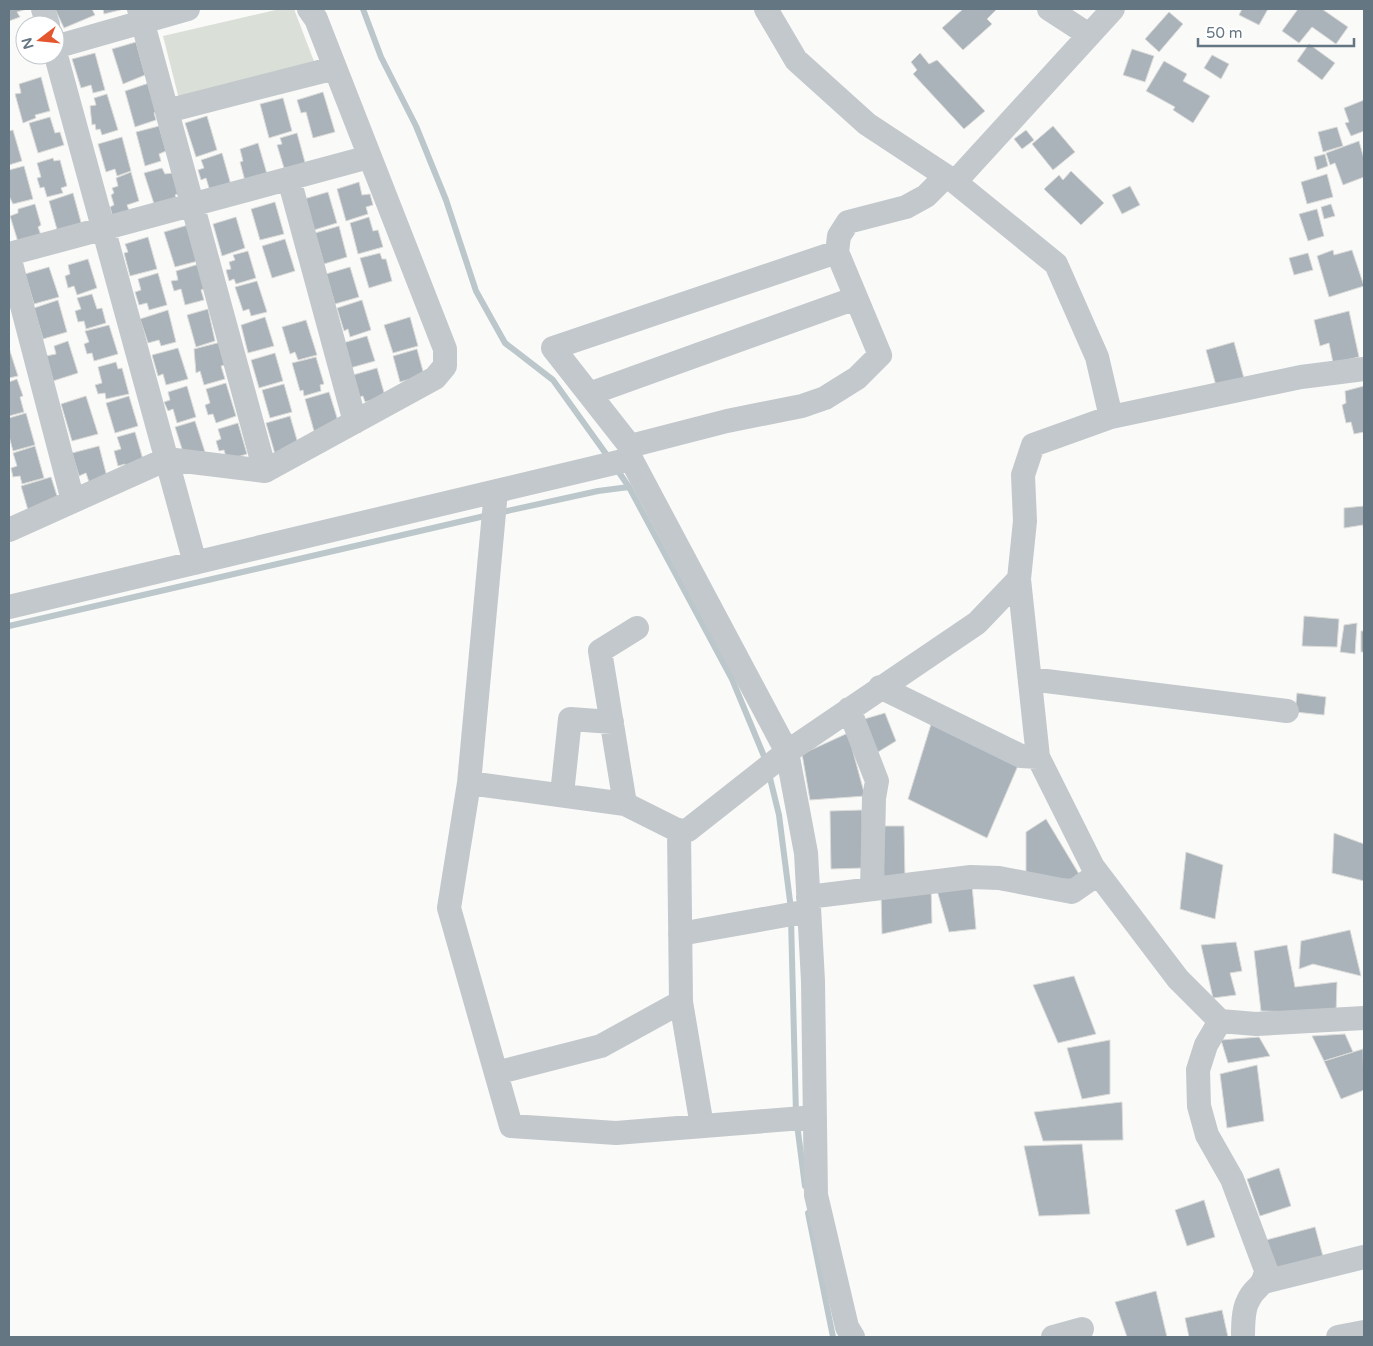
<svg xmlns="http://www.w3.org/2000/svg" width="1373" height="1346" viewBox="0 0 1373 1346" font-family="'Varela Round',sans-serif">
  <rect width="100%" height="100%" fill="#fafaf8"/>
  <!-- green -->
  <path fill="#dadfd7" d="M280,9h14l21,55 -136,35 -16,-63z"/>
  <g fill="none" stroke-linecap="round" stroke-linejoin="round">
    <!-- stream -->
    <path stroke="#bbc7cb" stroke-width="6" d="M363,9l18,48 35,69 30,74 30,91 29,52 48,37 56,78
      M616,468l13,19 103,192 34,82
      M498,513l100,-22 31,-4
      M9,626l480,-111
      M769,774l10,41 12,94
      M791,919l5,195
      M797,1124l8,62
      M808,1213l25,124"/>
  </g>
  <!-- building -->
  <path fill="#aab3b9" stroke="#dcdcda" d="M9,9h18l-10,3 3,5 -11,4z
    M55,9h37l3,6 -31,13z
    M103,9h21l-20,5z
    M963,9h34l-10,10 5,5 -29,26 -21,-22z
    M1242,9h26l-9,16 -20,-10z
    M1298,9h24l26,18 -12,17 -24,-17 -13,16 -17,-12z
    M1169,12l14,12 -24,28 -14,-13z
    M136,42l9,33 -22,9 -11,-35z
    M1309,44l26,19 -13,17 -25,-19z
    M1132,49l22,7 -9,26 -22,-7z
    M95,53l10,37 -12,3 -2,-8 -10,3 -9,-29z
    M920,53l9,11 8,-4 48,51 -21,18 -51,-55 4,-4 -6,-8z
    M1212,55l17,9 -8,15 -17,-11z
    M1164,61l23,13 -4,7 27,15 -17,27 -20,-13 2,-3 -29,-16z
    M41,77l9,34 -15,4 1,3 -13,5 -8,-29 6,-1 -2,-9z
    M149,83l8,28 -3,2 2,7 -21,7 -10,-36z
    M323,92l12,40 -22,6 -7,-26 -5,1 -4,-13z
    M107,94l11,36 -16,5 -2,-6 -4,1 -1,-6 -3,1 -2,-19 6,-1 -2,-7z
    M283,98l9,33 -23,7 -9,-34z
    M1364,100v31l-13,5 -6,-13 4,-1 -5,-14z
    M207,116l10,34 -21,7 -11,-34z
    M50,117l5,16 5,-1 4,13 -26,8 -9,-30z
    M159,126l7,25 -7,3 2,7 -16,5 -9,-34z
    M1053,126l22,26 -22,18 -21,-26z
    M1337,127l6,19 -20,6 -5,-20z
    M13,130l9,31 -13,4v-34z
    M1026,130l8,10 -12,9 -8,-10z
    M297,133l9,33 -22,2 -7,-23 5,-1 -2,-6z
    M122,137l9,34 -14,5 -2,-7 -9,3 -8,-28z
    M1359,141l5,18v18l-21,8 -8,-22 -5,2 -4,-12z
    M258,143l9,31 -22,7 -5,-19 3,-1 -3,-12z
    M222,153l9,32 -21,6 -4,-13 -5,2 -3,-10 6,-2 -3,-8z
    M1325,154l3,12 -11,4 -3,-13z
    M53,158l1,3 6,-1 7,26 -6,2 2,5 -16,4 -3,-10 -4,1 -3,-10 4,-1 -4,-14z
    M24,166l9,33 -20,5 -4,-8v-26z
    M162,168l3,6 7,-1 7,20 -4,2 3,7 -22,8 -12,-37z
    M1071,171l33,32 -23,22 -37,-36 15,-14 4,5z
    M131,172l8,29 -12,4 3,8 -17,5 -3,-11 4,-2 -3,-10 3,-2 -2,-5 6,-2 -2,-8z
    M1327,174l6,23 -26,7 -6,-22z
    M359,182l3,13 8,-1 3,11 -7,2 2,7 -22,7 -9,-32z
    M1130,186l10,19 -18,9 -10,-19z
    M328,192l9,31 -23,7 -10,-31z
    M73,193l9,33 -24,7 -9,-32z
    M275,202l9,32 -24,6 -9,-31z
    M35,204l6,21 -3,2 4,11 -23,7 -9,-29 8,-3v-4z
    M1331,204l4,12 -11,3 -3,-12z
    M1317,209l7,27 -16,5 -9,-27z
    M236,217l9,31 -23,8 -9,-32z
    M369,217l4,14 5,-1 5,17 -25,7 -8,-31z
    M188,225l10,36 -23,6 -11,-35z
    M339,226l8,31 -23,7 -9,-31z
    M148,237l9,32 -27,7 -6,-23 4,-1 -3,-8z
    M285,239l10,32 -23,7 -10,-32z
    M1333,250l1,5 18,-5 12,36 -35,11 -12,-41z
    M248,251l8,27 -20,6 -2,-5 -5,2 -3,-11 5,-1 -2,-7 6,-2 -2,-5z
    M380,253l2,6h4l6,22 -23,7 -9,-30z
    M1308,253l5,17 -19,5 -5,-17z
    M88,259l9,29 -20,7 -3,-9 -6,2 -3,-12 5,-2 -2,-9z
    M199,264l6,24 -4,2 3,10 -19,5 -4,-16 -7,2 -3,-10 7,-1 -2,-9z
    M49,267l10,30 -25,7 -9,-30z
    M350,267l9,30 -24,7 -9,-30z
    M158,273l9,32 -18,5 -2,-7 -8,2 -4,-13 6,-2 -3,-11z
    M257,281l10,31 -16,4 -2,-7 -6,2 -8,-24z
    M92,294l5,15 5,-1 4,15 -20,6 -2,-8 -6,1 -3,-11 6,-2 -4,-11z
    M58,300l9,32 -24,7 -9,-31z
    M362,300l9,30 -21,7 -2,-8 -4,2 -7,-23z
    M208,309l7,32 -19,6 -9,-32z
    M168,310l8,32 -15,4 -2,-6 -11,3 -8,-24z
    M1349,311l10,46 -26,6 -4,-20 -9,3 -6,-26z
    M265,317l9,29 -26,7 -7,-28z
    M410,317l8,29 -25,7 -9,-28z
    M306,320l11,35 -19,5 -3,-8 -5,2 -8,-27z
    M109,325l9,29 -24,7 -2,-8 -5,1 -3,-10 5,-2 -4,-11z
    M367,336l8,25 -25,7 -7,-25z
    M68,341l10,32 -25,8 -7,-25 10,-2 -2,-8z
    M221,342l7,22 -7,2 4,13 -21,6 -4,-14 -4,2 -2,-24z
    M1234,342l11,40 -28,7 -11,-39z
    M9,348l9,28 -9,2z
    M178,348l10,31 -22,6 -3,-11 -5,2 -6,-21z
    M417,349l7,26 -24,7 -7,-26z
    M275,353l8,28 -24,7 -8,-28z
    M316,357l8,27 -4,1 1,6 -17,5 -1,-6 -3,1 -8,-28z
    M116,362l2,7 4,-1 7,26 -23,5 -1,-6 -7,1 -3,-9 7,-2 -4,-16z
    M377,368l8,28 -20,6 -2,-6 -4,1 -6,-22z
    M17,379l6,17 -3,1 4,15 -15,4v-34z
    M226,383l10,33 -20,7 -3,-9 -5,1 -3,-10 5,-2 -4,-14z
    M284,384l8,28 -22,6 -8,-28z
    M187,386l9,31 -19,6 -4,-14 -5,2 -4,-9 6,-2 -2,-8z
    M1364,386v46l-10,2 -3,-12 -5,1 -4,-18 4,-2 -1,-12z
    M329,392l10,32 -25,7 -9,-32z
    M86,396l12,38 -26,7 -11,-37z
    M129,396l9,30 -23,7 -9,-30z
    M26,413l9,32 -22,6 -4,-15v-18z
    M290,416l9,31 -24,7 -9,-31z
    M195,421l10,31h-22l-8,-25z
    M238,423l9,31 -20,6 -3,-10 -5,1 -3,-10 5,-2 -3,-10z
    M135,432l9,31 -18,6 -1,-5 -7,2 -4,-15 7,-2 -4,-12z
    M35,446l9,32 -22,6 -2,-8 -7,1 -2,-9 6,-2 -4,-13z
    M99,446l8,31 -18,5 -3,-9 -7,3 -7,-23z
    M51,477l8,25 -31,8 -7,-24z
    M1364,506v29l-1,-10 -19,3v-20z
    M1304,616l35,3 -2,28 -35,-1z
    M1357,623l-2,31 -15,-2 4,-27z
    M1361,631h3v21h-3z
    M1297,693l29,4 -2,18 -29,-3z
    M885,713l11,28 -18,11 -17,-32z
    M932,721l88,40 -33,77 -79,-39z
    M848,733l17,63 -55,4 -8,-46z
    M862,810l1,58 -32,1 -1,-58z
    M1046,819l36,60 -56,1v-48z
    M876,826h28l1,54h-28z
    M1334,833l30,11v37l-32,-8z
    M1186,852l37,13 -8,54 -35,-10z
    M972,885l4,44 -27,3 -13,-45z
    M931,888l1,35 -50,11 -1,-42z
    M1350,930l11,46 -48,-12 -14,5 2,-28z
    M1236,942l6,29 -12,2 6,22 -23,3 -12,-53z
    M1287,945l8,42 42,-5 -1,31 -75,-2 -7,-60z
    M1074,976l22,58 -38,9 -25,-58z
    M1345,1034l8,18 -29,9 -12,-25z
    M1259,1037l11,19 -42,7 -7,-23z
    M1110,1040v54l-28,5 -15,-51z
    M1363,1049l1,41 -23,9 -17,-38z
    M1257,1065l7,56 -37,7 -7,-54z
    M1122,1102l1,38 -80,1 -9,-29z
    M1082,1144l8,70 -51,2 -15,-70z
    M1279,1168l12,38 -31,10 -13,-37z
    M1204,1200l11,37 -28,9 -12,-36z
    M1315,1227l9,33 -49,14 -9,-34z
    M1156,1291l11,46h-40l-12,-35z
    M1222,1310l6,27h-39l-4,-19z"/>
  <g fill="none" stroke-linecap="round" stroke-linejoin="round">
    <!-- minor -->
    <path stroke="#c3c8cc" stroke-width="24" d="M43,9l5,16
      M139,9l126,462
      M766,9l30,51 71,64 88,58 101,82 41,93 14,60
      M1049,9l40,26
      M55,47l133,-38
      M55,52l140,511
      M167,111l168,-43
      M289,179l66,243
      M955,182l158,-173
      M9,254l360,-97
      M9,256l64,245
      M1364,369l-63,8 -190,40 -78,28 -10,30 2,46 -6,58 19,178 55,110 85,112 42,42 36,3 108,-6
      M589,394l267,-96
      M630,446l97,-25 75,-15 23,-8 32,-20 23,-23 -43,-103 2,-16 9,-14 58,-15 20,-11 20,-20
      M631,459l-1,-13 -77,-98 284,-96
      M496,491l-27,292 -20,125 62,218 105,7 199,-16
      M9,530l158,-71 98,12 170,-93 10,-12v-17l-129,-330 -7,-10
      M9,607l622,-148 156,293 19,101 7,128 3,214 31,132 6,10
      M1030,679l257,32
      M880,687l141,69 17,1
      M849,709l28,72 -3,17 -2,91
      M469,783l156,21 54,27 9,-1 99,-78 190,-129 42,-44
      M562,794l8,-75 42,3
      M625,804l-25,-153 37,-23
      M808,897l163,-20 28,1 73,14 26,-18
      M680,934l129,-23
      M681,1002l21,124
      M1220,1021l-14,24 -8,25 1,36 8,29 25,44 34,91c-3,20 -12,16 -18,31 -5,9 -5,26 -5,36
      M496,1073l105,-27 80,-44 -2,-171
      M1264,1282l100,-25
      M1053,1337l29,-8
      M1338,1337l26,-5"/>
  </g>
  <!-- border -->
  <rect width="1373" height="1346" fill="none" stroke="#657683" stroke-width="20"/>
  <!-- north arrow -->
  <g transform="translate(40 40) rotate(254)"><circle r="24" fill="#ffffff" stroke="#c1c8cd"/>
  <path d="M0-4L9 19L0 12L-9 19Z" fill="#e4572e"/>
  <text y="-8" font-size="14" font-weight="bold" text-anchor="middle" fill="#657683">N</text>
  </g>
  <!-- scale -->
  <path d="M1198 38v8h156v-8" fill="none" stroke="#657683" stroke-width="2.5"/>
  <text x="1206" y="38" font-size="15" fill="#657683" stroke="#ffffff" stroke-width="4" paint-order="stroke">50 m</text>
</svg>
